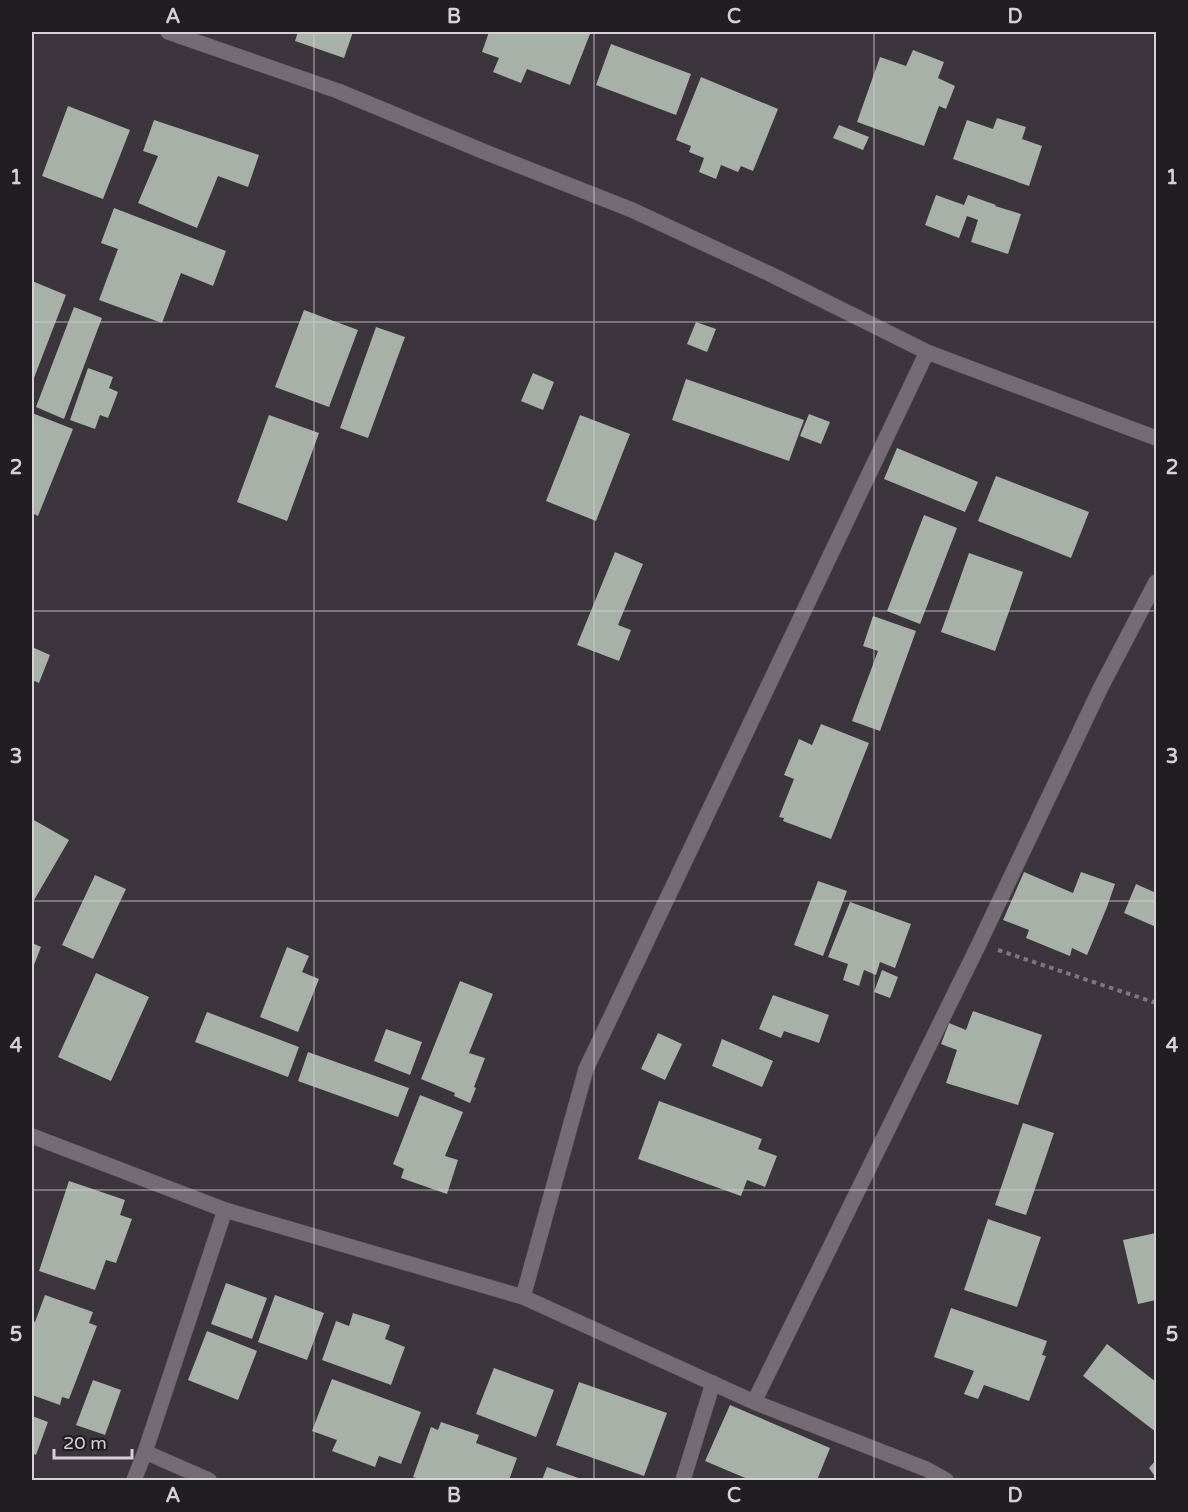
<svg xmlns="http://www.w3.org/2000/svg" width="1188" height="1512" viewBox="0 0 1188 1512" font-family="'Varela Round',sans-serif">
  <rect width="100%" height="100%" fill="#3c353d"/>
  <!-- building -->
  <path fill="#a7b1a7" d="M298,32h55l-9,26 -49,-17z
    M489,32h95l6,2 -20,51 -43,-16 -6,14 -28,-11 6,-14 -17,-6z
    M611,44l80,30 -15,41 -80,-30z
    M913,50l31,12 -6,16 17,8 -9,23 -7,-3 -15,40 -67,-24 23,-65 26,9z
    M701,77l77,32 -25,62 -12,-5 -3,6 -17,-7 -5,14 -17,-7 5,-14 -15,-6 2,-6 -15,-6z
    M68,106l62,24 -27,69 -61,-23z
    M997,118l29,9 -4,12 20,7 -13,40 -76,-27 14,-39 26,9z
    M154,120l105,35 -11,32 -30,-11 -21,52 -59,-25 20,-47 -15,-5z
    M839,125l30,12 -6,13 -30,-12z
    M936,195l28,10 4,-10 28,10 -1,1 26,8 -13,40 -37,-12 7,-22 -11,-4 -8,22 -34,-13z
    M114,208l112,43 -13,35 -32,-13 -19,50 -63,-23 19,-51 -17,-6z
    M32,281l34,14 -34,88z
    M74,307l28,11 -38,101 -28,-12z
    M304,310l54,20 -29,77 -54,-20z
    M696,322l20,7 -9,23 -20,-8z
    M376,327l29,10 -37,101 -28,-10z
    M88,368l25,9 -4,11 9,4 -10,26 -8,-3 -5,14 -25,-9z
    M533,373l21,9 -11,28 -22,-9z
    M686,379l118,41 -15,41 -117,-41z
    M32,413l41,16 -35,87 -6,-3z
    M809,414l21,8 -9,22 -21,-8z
    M269,415l50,18 -32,88 -50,-19z
    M580,415l50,19 -34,87 -50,-20z
    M897,448l81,34 -13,30 -81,-33z
    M996,476l93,36 -18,46 -93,-37z
    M924,515l33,13 -37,96 -33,-13z
    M615,552l28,12 -25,61 13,5 -12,31 -42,-16z
    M969,553l54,19 -28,79 -54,-19z
    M873,616l43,15 -36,100 -28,-10 26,-70 -15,-5z
    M32,647l18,8 -11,28 -7,-3z
    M821,724l48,19 -38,96 -48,-18 1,-3 -5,-1 15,-38 -10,-4 15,-36 13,6z
    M32,819l37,21 -36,62 -1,-1z
    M1024,872l49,21 8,-21 34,12 -8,23 -20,48 -15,-7 -2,8 -44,-18 3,-8 -26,-10z
    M95,875l31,14 -33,70 -31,-14z
    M818,881l29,10 -24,65 -29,-11z
    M1136,884l20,9v34l-32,-14z
    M850,902l61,22 -16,44 -15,-6 -4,13 -12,-5 -5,16 -16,-6 5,-16 -20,-7z
    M32,943l9,4 -9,23z
    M287,947l22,9 -7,16 17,7 -21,53 -38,-15z
    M882,970l16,7 -8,21 -16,-6z
    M96,973l53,24 -38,84 -53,-24z
    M460,981l33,13 -24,59 16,5 -11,29 2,1 -6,15 -16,-7 1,-3 -34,-14z
    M773,995l56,20 -10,28 -35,-12 -3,7 -22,-9z
    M973,1011l69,24 -24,70 -72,-22 11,-33 -16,-6 8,-21 17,7z
    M207,1012l92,35 -11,30 -93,-35z
    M386,1029l36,13 -12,33 -36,-14z
    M658,1033l24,11 -17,36 -24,-11z
    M722,1039l51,22 -11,26 -50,-21z
    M308,1052l101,36 -11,29 -100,-36z
    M420,1095l43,17 -18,44 13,4 -11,34 -46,-16 3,-9 -11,-5z
    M659,1101l103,38 -4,10 19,7 -12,31 -18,-7 -6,16 -103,-37z
    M1023,1123l31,10 -28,82 -31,-10z
    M69,1181l56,19 -5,15 12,4 -16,44 -10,-3 -11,30 -56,-19z
    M988,1219l53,18 -24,70 -53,-17z
    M1156,1233v67l-18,4 -15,-64z
    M226,1283l41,15 -15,41 -41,-15z
    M45,1295l48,17 -4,11 8,3 -28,73 -7,-2 -2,8 -28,-10v-74l3,1z
    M275,1295l49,18 -17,47 -49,-18z
    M951,1308l96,33 -5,14 4,1 -17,45 -45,-16 -6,14 -14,-5 10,-23 -40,-14z
    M353,1313l37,12 -5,14 20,8 -14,38 -69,-25 14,-39 13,5z
    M207,1331l50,20 -19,49 -50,-20z
    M1107,1344l49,38v50l-73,-56z
    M494,1368l60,22 -18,47 -60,-23z
    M332,1379l89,33 -20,52 -22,-8 -4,11 -43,-16 5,-11 -25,-9z
    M93,1380l28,10 -16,45 -29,-10z
    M579,1382l88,31 -23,63 -88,-31z
    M730,1405l100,43 -13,32h-67l-45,-19z
    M32,1416l16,6 -12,33 -4,-2z
    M441,1422l38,13 -3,8 41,15 -8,22h-86l-10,-3 18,-50 7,3z
    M1156,1460v18l-7,-10z
    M547,1467l37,13h-42z"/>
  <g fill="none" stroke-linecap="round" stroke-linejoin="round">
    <defs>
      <path id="minor" d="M168,32l170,59 147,61 147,58 138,64 157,78 229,86
        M32,1136l193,74 298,87 231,105 172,67 20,11
        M523,1297l63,-228 341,-717
        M754,1402l225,-458 121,-255 56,-107
        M145,1452l64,28
        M134,1480l11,-28 80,-242
        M683,1480l30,-97"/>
    </defs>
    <!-- minor casing -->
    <use href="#minor" stroke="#595259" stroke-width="16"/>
    <!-- path -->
    <path stroke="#7c767d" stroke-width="4" stroke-dasharray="4.5 4.5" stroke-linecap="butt" d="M998,950l158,53"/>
    <!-- minor -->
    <use href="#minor" stroke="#746b75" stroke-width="15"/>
  </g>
  <!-- grid -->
  <path fill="none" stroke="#d6d1d6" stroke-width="1.5" stroke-opacity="0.55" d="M314,32v1448M594,32v1448M874,32v1448M32,322h1124M32,611h1124M32,901h1124M32,1190h1124"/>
  <!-- border -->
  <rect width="1188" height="1512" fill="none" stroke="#211e21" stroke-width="66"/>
  <!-- scale -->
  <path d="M54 1449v9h78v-9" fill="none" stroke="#d6d1d6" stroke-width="3"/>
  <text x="63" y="1449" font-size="18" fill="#d6d1d6" stroke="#211e21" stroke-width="4.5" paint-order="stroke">20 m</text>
  <rect x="33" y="33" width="1122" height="1446" fill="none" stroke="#d6d1d6" stroke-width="2"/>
  <g font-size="20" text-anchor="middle" font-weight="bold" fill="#d6d1d6">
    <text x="173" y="23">A</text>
    <text x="454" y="23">B</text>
    <text x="734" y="23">C</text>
    <text x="1015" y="23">D</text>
    <text x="16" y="184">1</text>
    <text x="1172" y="184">1</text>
    <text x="16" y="474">2</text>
    <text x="1172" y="474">2</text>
    <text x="16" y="763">3</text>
    <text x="1172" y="763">3</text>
    <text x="16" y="1052">4</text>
    <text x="1172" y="1052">4</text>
    <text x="16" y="1341">5</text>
    <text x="1172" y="1341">5</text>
    <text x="173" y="1502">A</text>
    <text x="454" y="1502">B</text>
    <text x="734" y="1502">C</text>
    <text x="1015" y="1502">D</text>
  </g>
</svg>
